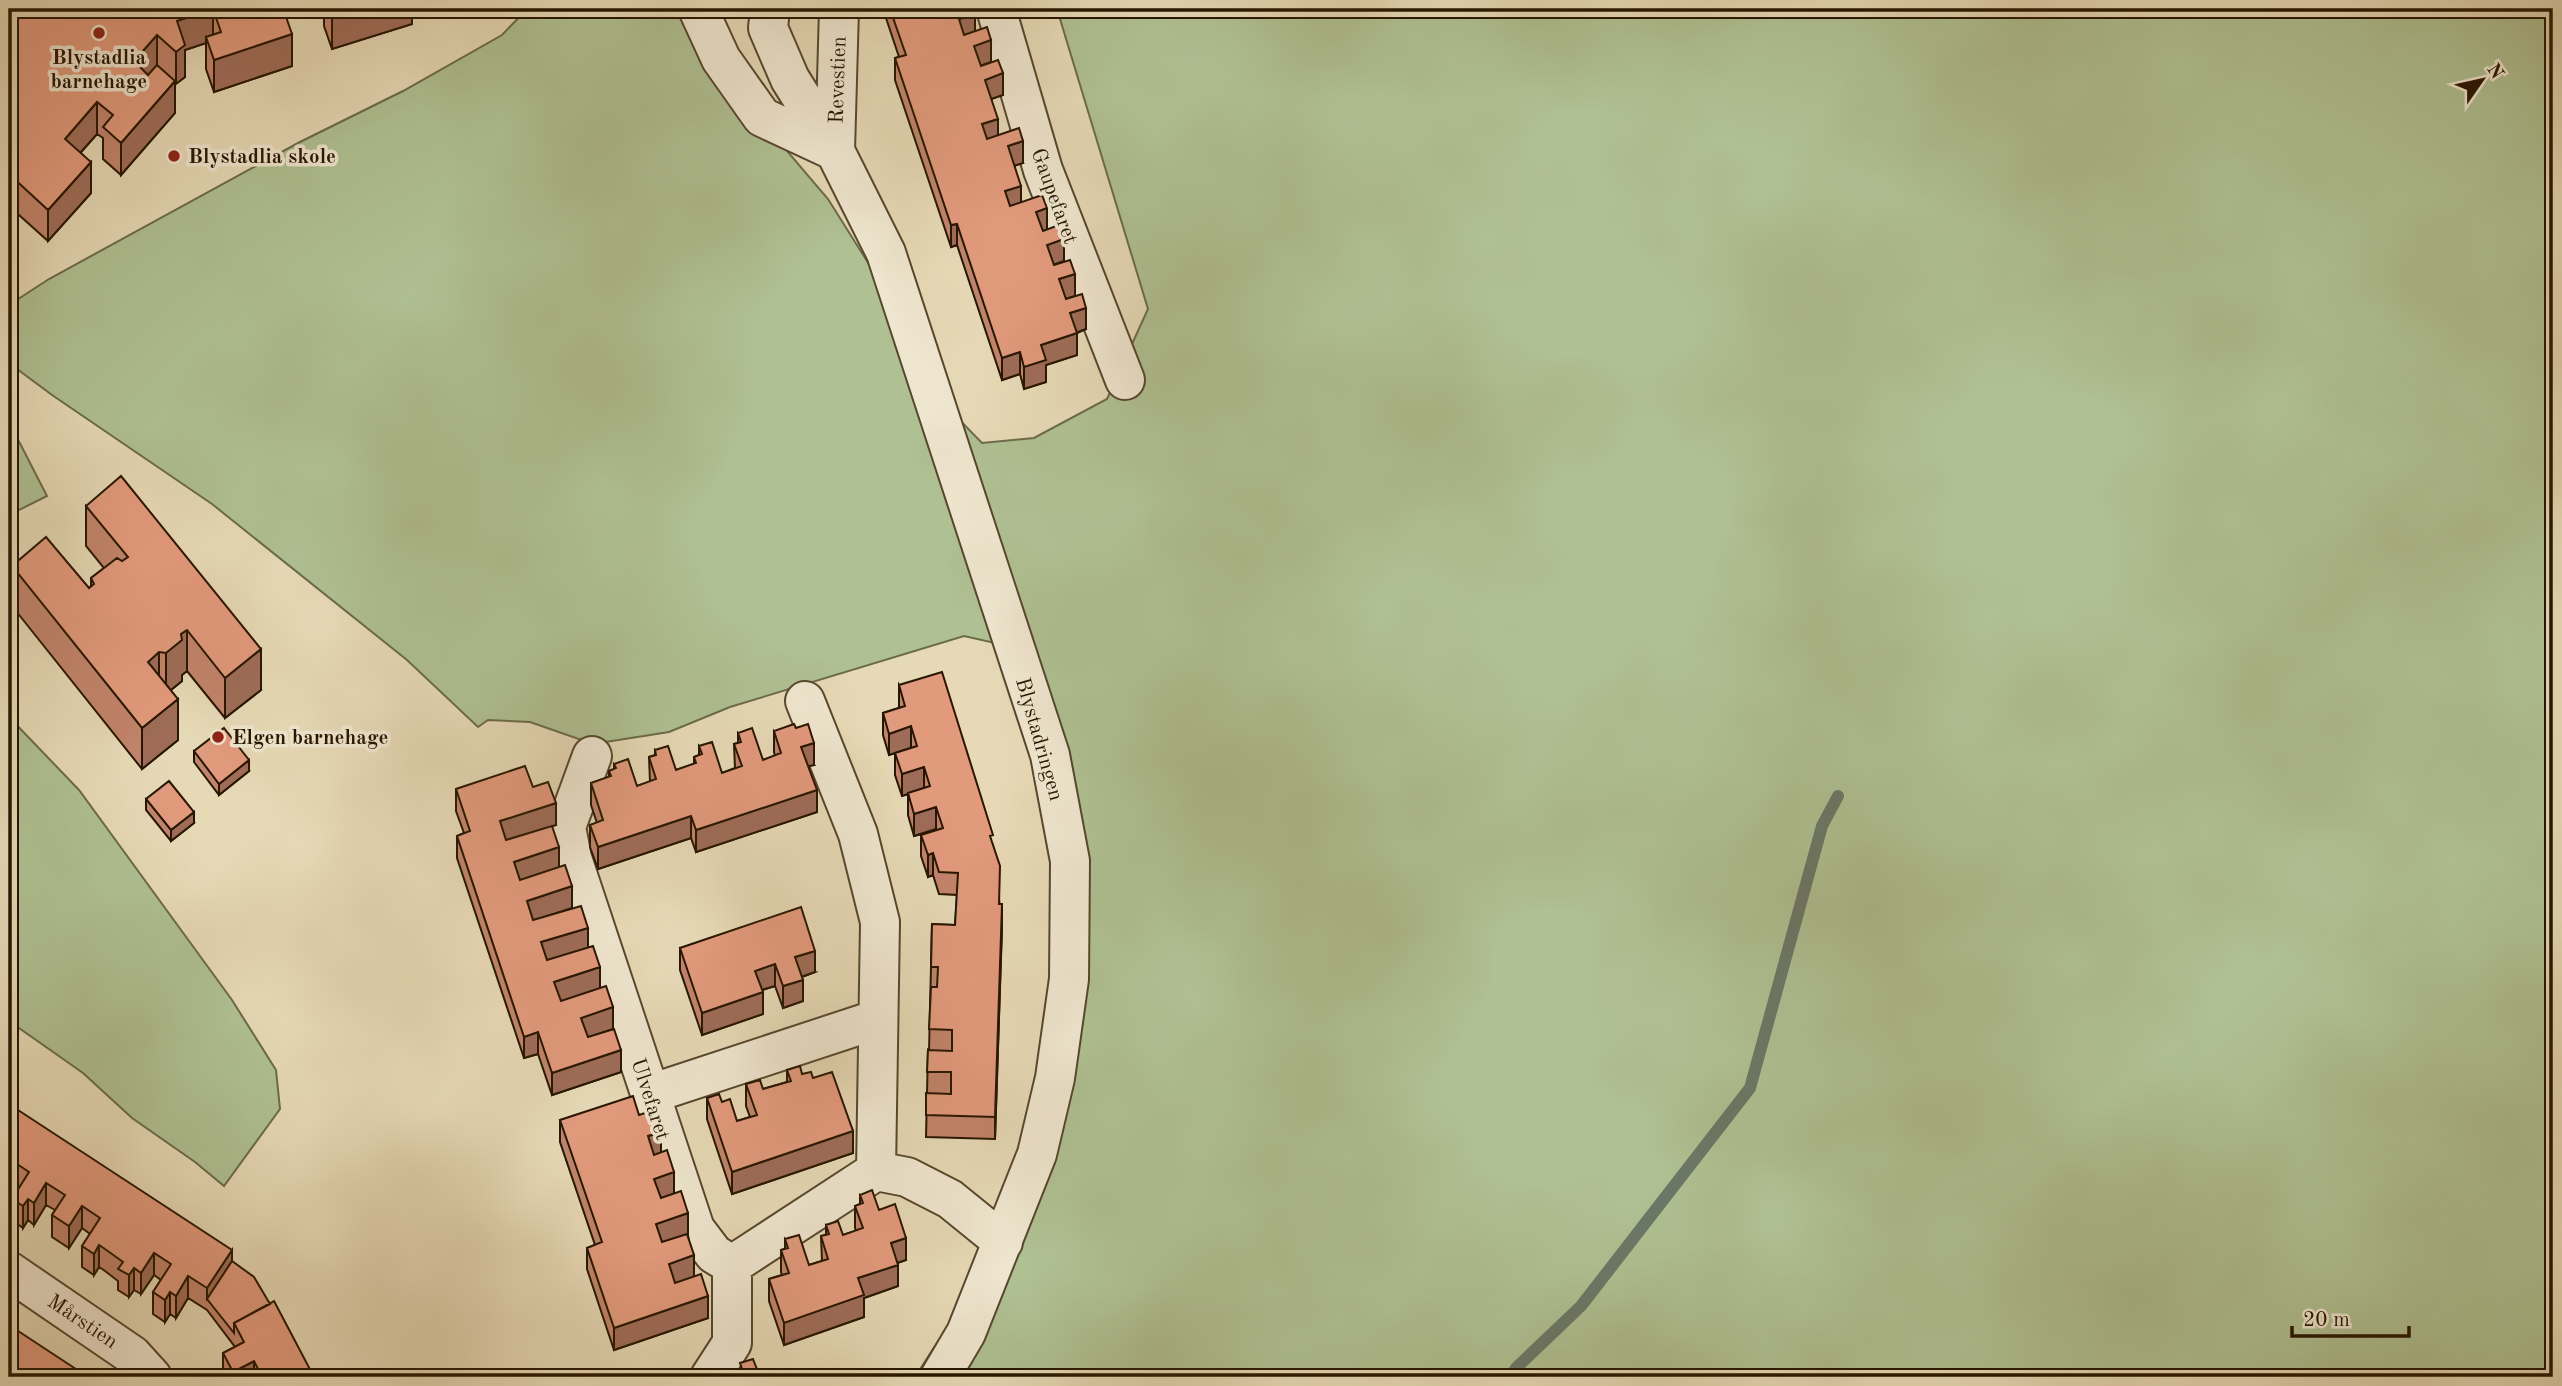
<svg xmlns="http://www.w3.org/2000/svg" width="2562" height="1386" viewBox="0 0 2562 1386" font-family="'Old Standard TT',serif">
  <rect width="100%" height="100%" fill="#e6d9b5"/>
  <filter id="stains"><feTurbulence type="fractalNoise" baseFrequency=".00286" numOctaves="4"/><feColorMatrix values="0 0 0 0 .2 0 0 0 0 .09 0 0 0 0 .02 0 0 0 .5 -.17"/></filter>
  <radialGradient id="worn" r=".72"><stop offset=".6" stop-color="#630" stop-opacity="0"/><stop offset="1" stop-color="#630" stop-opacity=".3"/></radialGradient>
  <!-- green -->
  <path fill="#afc092" stroke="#6b6b49" stroke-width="2" d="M527,9h164l79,122 58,68 44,70 68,131 42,43 52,-5 73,-39 41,-90 -91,-300h1496v1368h-1638l60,-93 111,-321 3,-106 -23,-69 -53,-141 -49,-11 -234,71 -61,25 -76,12 -63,-22 -42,-2 -10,7 -71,-67 -195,-156 -160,-109 -43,-32v-58l40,-26 249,-136 105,-52 99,-56z
    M9,422l38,74 -38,19z
    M9,717l70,73 153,210 44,70 4,39 -56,77 -29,-24 -63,-44 -49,-45 -74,-52z"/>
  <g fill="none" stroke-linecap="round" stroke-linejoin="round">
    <!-- stream -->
    <path stroke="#6a7867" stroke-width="12" d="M1511,1377l5,-9 65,-62 169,-218 72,-262 16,-30"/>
    <defs>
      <path id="minor" d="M698,9l23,50 41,58 73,34
        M770,9l-2,19 22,51 45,72 51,102 164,502 20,106 -1,118 -14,99 -18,76 -71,179 -26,44
        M996,9l47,161 82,210
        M835,151l4,-142
        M592,756l-26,71 6,31 123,371 19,25 18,11 144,-94 4,-249 -22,-88 -53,-133
        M650,1094l228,-75
        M876,1171l31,6 43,22 53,43
        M9,1271l123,84 20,22
        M710,1377l22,-34v-78"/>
    </defs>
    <!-- minor casing -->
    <use href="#minor" stroke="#57472d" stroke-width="42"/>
    <!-- minor -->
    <use href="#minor" stroke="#efe6cf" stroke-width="38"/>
  </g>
  <!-- wall -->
  <path fill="#c2846b" stroke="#271600" stroke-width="2" d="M9,9h303l-26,8 6,49 -78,26 -8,-23v-26l-21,7v27l-10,7v29l-54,62 -18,-16v-21l-6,-4 -16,18 10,41 -43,48 -39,-35z
    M324,9h88v15l-80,25 -8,-23z
    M883,9h90l2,22 16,31 12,33 -12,4 7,36 25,28 -9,2 7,37 26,28 17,31 -10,4 12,34 20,30 -9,4v22l-31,10v17l-22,7 -4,-15 -18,6 -45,-135 -6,2 -56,-167v-22l4,-1z
    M86,506l175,184 -36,28 -38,-47 -5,4v6l-11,9 7,50 -36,29 -130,-163v-40l77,22 2,-2v-8l13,-10 -18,-22z
    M899,685l94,160 9,81 -7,213 -69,-2 2,-87 1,1 3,-127 23,1 2,-30 -18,-1 -6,-19 -5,2 -7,-21v-21l16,-5 -23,6 -6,-21v-21l-6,2 -7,-21v-22l-6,2 -6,-20v-22l16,-5z
    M774,731l40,34 -6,1 9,46 -121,40 -5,-14 -93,31 -8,-22v-22l7,-2 -6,-18v-22l18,-6v-6l5,-2v-5l23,22 13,-4 -1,-25 6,-2v-5l21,20 18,-6v-7l5,-2v-9l23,27 13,-5 -1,-24 4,-1v-10l25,27 12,-4 -1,-4z
    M194,751l55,20 -30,24 -25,-33z
    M533,787l23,38 -20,6 23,36 13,41 16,40 25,81 8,43 -69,23 -14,-41 -14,4 -67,-200v-22l7,-3 -8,-22v-22z
    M146,799l48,24 -23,18 -25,-31z
    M680,948l135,24 -13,5 1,24 -20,7 -8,-22 -13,4 1,24 -61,21 -22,-65z
    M787,1070l26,8 40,75 -121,41 -25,-75v-21l15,4 15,19 13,-4 -4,-11v-22l17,5 24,-7z
    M639,1115l22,37 27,83 6,41 14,42 -94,32 -27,-81v-21l8,-3 -35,-103v-22z
    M9,1124l223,137 38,43 44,73h-90l-1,-2v-22l12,-6 -28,-37 -19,-12 -12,20 -6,-4 -5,8 -12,-8v-22l8,-12 -7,-5 -13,19 -7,-4 -5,7 -11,-7v-9l-13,-10 -6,-4 -5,8 -12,-8v-21l8,-12 -8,-6 -13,20 -17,-11v-22l3,-5 -9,-5 -12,20 -6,-5 -5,8 -11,-8v-21l7,-12 -8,-6z
    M860,1195l19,15 27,50 -9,3 1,23 -34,12v19l-80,28 -15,-44v-22l13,-4 -1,-3v-22l4,-1v-10l24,26 13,-4 -1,-25 5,-1v-10l17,10 13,-4 -1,-3v-22l5,-2z"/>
  <!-- shaded-wall -->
  <path fill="#9e6c57" stroke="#271600" stroke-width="2" d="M213,9v32l-7,-4v6l-21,7v27l-9,7v-32l1,-31z
    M263,9h49l-49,16z
    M359,9h53v15l-80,25v-32z
    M975,14v22l-16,5v-22z
    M292,34v32l-78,26v-32z
    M157,35v32l-23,26v-32z
    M991,40v22l-17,6v-22z
    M1003,73v22l-18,6v-21z
    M175,81v32l-54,62v-32z
    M97,102v32l-32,36v-31z
    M998,119v21l-16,6v-22z
    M1023,141v22l-15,5v-22z
    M91,162v31l-43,48v-31z
    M1021,186v22l-16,5v-22z
    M1047,208v22l-11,4v-22z
    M957,224v21l-6,2v-22z
    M1064,239v22l-17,6v-22z
    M1075,274v22l-16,5v-22z
    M1086,308v21l-16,6v-22z
    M1077,333v22l-31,10v17l-22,7v-22l17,-22z
    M1020,352v22l-18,6v-22z
    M187,630v41l-5,4v6l-16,13v-41l15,-19z
    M261,649v41l-36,28v-40z
    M159,652v41l-11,-31z
    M178,699v41l-36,29v-41z
    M911,726v22l-22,7v-21z
    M814,743v22l-13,3v-21z
    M249,760v11l-30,24v-11z
    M924,767v22l-22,7v-22z
    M817,790v22l-121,40v-22z
    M556,803v22l-56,18v-22z
    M936,807v22l-22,7v-22z
    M194,812v11l-23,18v-11z
    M691,816v22l-93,31v-22z
    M559,847v22l-45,15v-22z
    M933,853v22l-5,2v-22z
    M572,886v22l-45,15v-22z
    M1002,904v22l-7,213v-22z
    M588,928v22l-47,13v-21z
    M815,951v21l-20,7v-22z
    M775,964v22l-20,6v-21z
    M600,967v22l-46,15v-22z
    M803,980v21l-20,7v-22z
    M763,992v22l-61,21v-22z
    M613,1007v22l-32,11v-22z
    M538,1032v22l-14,4v-21z
    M621,1050v22l-69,23v-22z
    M853,1131v22l-121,41v-22z
    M661,1132v21l-13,5v-22z
    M11,1160v21l-2,3v-22z
    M674,1172v22l-20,7v-22z
    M46,1183v22l-12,20v-22z
    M28,1199v21l-5,8v-22z
    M82,1206v22l-13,20v-22z
    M688,1213v22l-32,11v-22z
    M906,1238v22l-15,5v-22z
    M99,1245v22l-5,8v-21z
    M232,1250v22l-25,27v-11z
    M154,1253v22l-13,19v-21z
    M694,1255v22l-25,9v-22z
    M898,1265v21l-34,12v19l-80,28v-22l74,-45z
    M134,1268v22l-5,7v-22z
    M188,1276v22l-12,20v-22z
    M170,1292v22l-5,8v-22z
    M708,1296v22l-94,32v-22z
    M254,1361v16h-21v-5z"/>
  <!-- building -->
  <path fill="#e29a7c" stroke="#271600" stroke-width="2" d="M9,9h259l2,7 14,-5 8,23 -78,26 -8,-23 15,-5 -8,-23 -36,12 8,24 -9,7 -19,-17 -23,26 14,14 9,-10 18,16 -54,62 -18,-16 10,-12 -16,-13 -32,37 26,23 -43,48 -39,-36z
    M329,9h30l-27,8z
    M890,9h83l2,5 -16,5 5,16 23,-8 4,13 -17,6 7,20 17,-6 5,13 -18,7 13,39 -16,5 5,15 32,-11 4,13 -15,5 13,40 -16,5 5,15 32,-11 5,13 -11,4 7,19 16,-6 5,14 -17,6 7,20 16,-5 5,14 -16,5 7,20 16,-5 4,14 -16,5 7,20 -36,12 5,15 -22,7 -4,-15 -18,6 -45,-134 -6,1 -56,-167 11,-3z
    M121,476l140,173 -36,29 -38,-48 -6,4 1,6 -16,13 -7,-1 -11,10 30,37 -36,29 -130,-162 34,-29 43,51 5,-4 -3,-6 26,-20 5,3 6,-4 -42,-51z
    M942,672l51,163 -3,1 10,30 -1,38h3l-7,213 -69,-2v-22l25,1v-22h-24l1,-22 24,1v-21l-23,-1 2,-42h6l1,-20h-7l1,-43 23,1 3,-52 -19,-1 -6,-19 -5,2 -7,-20 22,-7 -7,-21 -22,7 -6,-21 22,-7 -6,-19 -22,7 -7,-21 22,-7 -6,-20 -22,8 -6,-21 22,-7 -6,-21z
    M794,724l2,4 12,-4 6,19 -13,4 16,43 -121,40 -5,-14 -93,31 -8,-22 13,-5 -12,-37 20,-7 -2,-5 7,-3 -2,-4 14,-5 9,27 19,-7 -7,-22 7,-2 -1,-5 13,-4 8,24 20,-7 -2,-6 8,-3 -3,-8 13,-4 10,31 20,-7 -8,-22 7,-2 -3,-9 14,-5 11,32 18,-7 -7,-22z
    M224,728l25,32 -30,24 -25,-33z
    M525,766l8,21 15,-5 8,21 -56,18 6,19 46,-14 7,21 -45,15 6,18 45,-15 7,21 -45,15 6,19 48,-14 7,22 -47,14 6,18 46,-14 7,21 -46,15 7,19 45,-15 7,21 -32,11 7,19 26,-8 7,21 -69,23 -14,-41 -14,5 -67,-201 13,-5 -14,-42z
    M169,781l25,31 -23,18 -25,-31z
    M801,907l14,44 -20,6 8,23 -20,6 -8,-22 -20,7 8,21 -61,21 -22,-65z
    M800,1066l2,8 9,-2 2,6 19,-6 21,59 -121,41 -25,-74 12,-4 3,8 8,-3 7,22 20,-6 -11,-31 14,-4 3,9 28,-8 -4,-11z
    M633,1096l6,19 15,-5 7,22 -13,4 6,19 13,-5 7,22 -20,7 7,19 20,-7 7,22 -32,11 6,18 25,-8 7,21 -25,9 6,19 26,-9 7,22 -94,32 -27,-80 15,-6 -42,-122z
    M18,1110l214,140 -25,38 -19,-12 -12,20 -6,-4 -5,8 -12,-8 18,-28 -17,-11 -13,20 -7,-5 -5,7 -11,-6 5,-7 -18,-13 -6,-4 -5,9 -12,-8 18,-28 -18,-12 -13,20 -17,-11 13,-20 -19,-12 -12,20 -6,-4 -5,7 -11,-7 17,-27 -18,-12 -2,2v-38z
    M872,1190l7,20 16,-6 11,34 -15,5 7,22 -40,13 6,17 -80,28 -15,-44 20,-6 -8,-23 7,-2 -3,-9 14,-4 10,30 19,-6 -7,-23 8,-2 -3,-9 12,-4 5,14 20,-7 -8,-22 8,-3 -3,-8z
    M232,1261l22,16 16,27 -36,19v10l-27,-34z
    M274,1301l40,76h-52l-8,-16 -21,11 -10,-19 21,-11 -10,-19z
    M9,1325l79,52h-79z
    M753,1359l7,18h-23l-1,-2 7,-3 -3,-9z"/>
  <!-- markers -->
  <g fill="#8f2418" stroke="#efe6cf" stroke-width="2.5">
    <circle cx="99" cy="33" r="7"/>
    <circle cx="174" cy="156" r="7"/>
    <circle cx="218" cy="737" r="7"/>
  </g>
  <g text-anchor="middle" stroke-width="7" stroke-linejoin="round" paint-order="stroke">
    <!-- poi labels -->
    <g font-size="21" font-weight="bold" fill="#271600" stroke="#efe6cf" text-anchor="start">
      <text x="99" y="64" text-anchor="middle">Blystadlia<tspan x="99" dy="24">barnehage</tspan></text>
      <text x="188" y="163">Blystadlia skole</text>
      <text x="232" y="744">Elgen barnehage</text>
    </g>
    <!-- street labels -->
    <g font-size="21" fill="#271600" stroke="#efe6cf">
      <text transform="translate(837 80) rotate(-88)" y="7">Revestien</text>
      <text transform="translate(1055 196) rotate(70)" y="7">Gaupefaret</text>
      <text transform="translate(1040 739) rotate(74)" y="7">Blystadringen</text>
      <text transform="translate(651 1099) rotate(72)" y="7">Ulvefaret</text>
      <text transform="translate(83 1321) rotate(34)" y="7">Mårstien</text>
    </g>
  </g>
  <!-- margin -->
  <rect width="2562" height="1386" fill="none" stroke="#e6d9b5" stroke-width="35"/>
  <rect x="10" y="10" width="2541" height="1365" fill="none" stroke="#271600" stroke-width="3.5"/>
  <rect x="18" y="18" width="2527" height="1351" fill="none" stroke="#271600" stroke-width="2"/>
  <!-- north arrow -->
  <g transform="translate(2482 80) rotate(56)" stroke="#efe6cf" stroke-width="5" paint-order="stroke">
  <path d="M0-5L12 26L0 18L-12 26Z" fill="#271600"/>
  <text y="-10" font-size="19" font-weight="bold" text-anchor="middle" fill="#271600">N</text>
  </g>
  <!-- scale -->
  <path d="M2292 1326v10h117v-10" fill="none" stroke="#271600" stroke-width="3.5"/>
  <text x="2303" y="1326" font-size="21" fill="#271600" stroke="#efe6cf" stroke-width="5" paint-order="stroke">20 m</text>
  <rect width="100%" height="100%" filter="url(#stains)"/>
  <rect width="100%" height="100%" fill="url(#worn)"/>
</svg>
